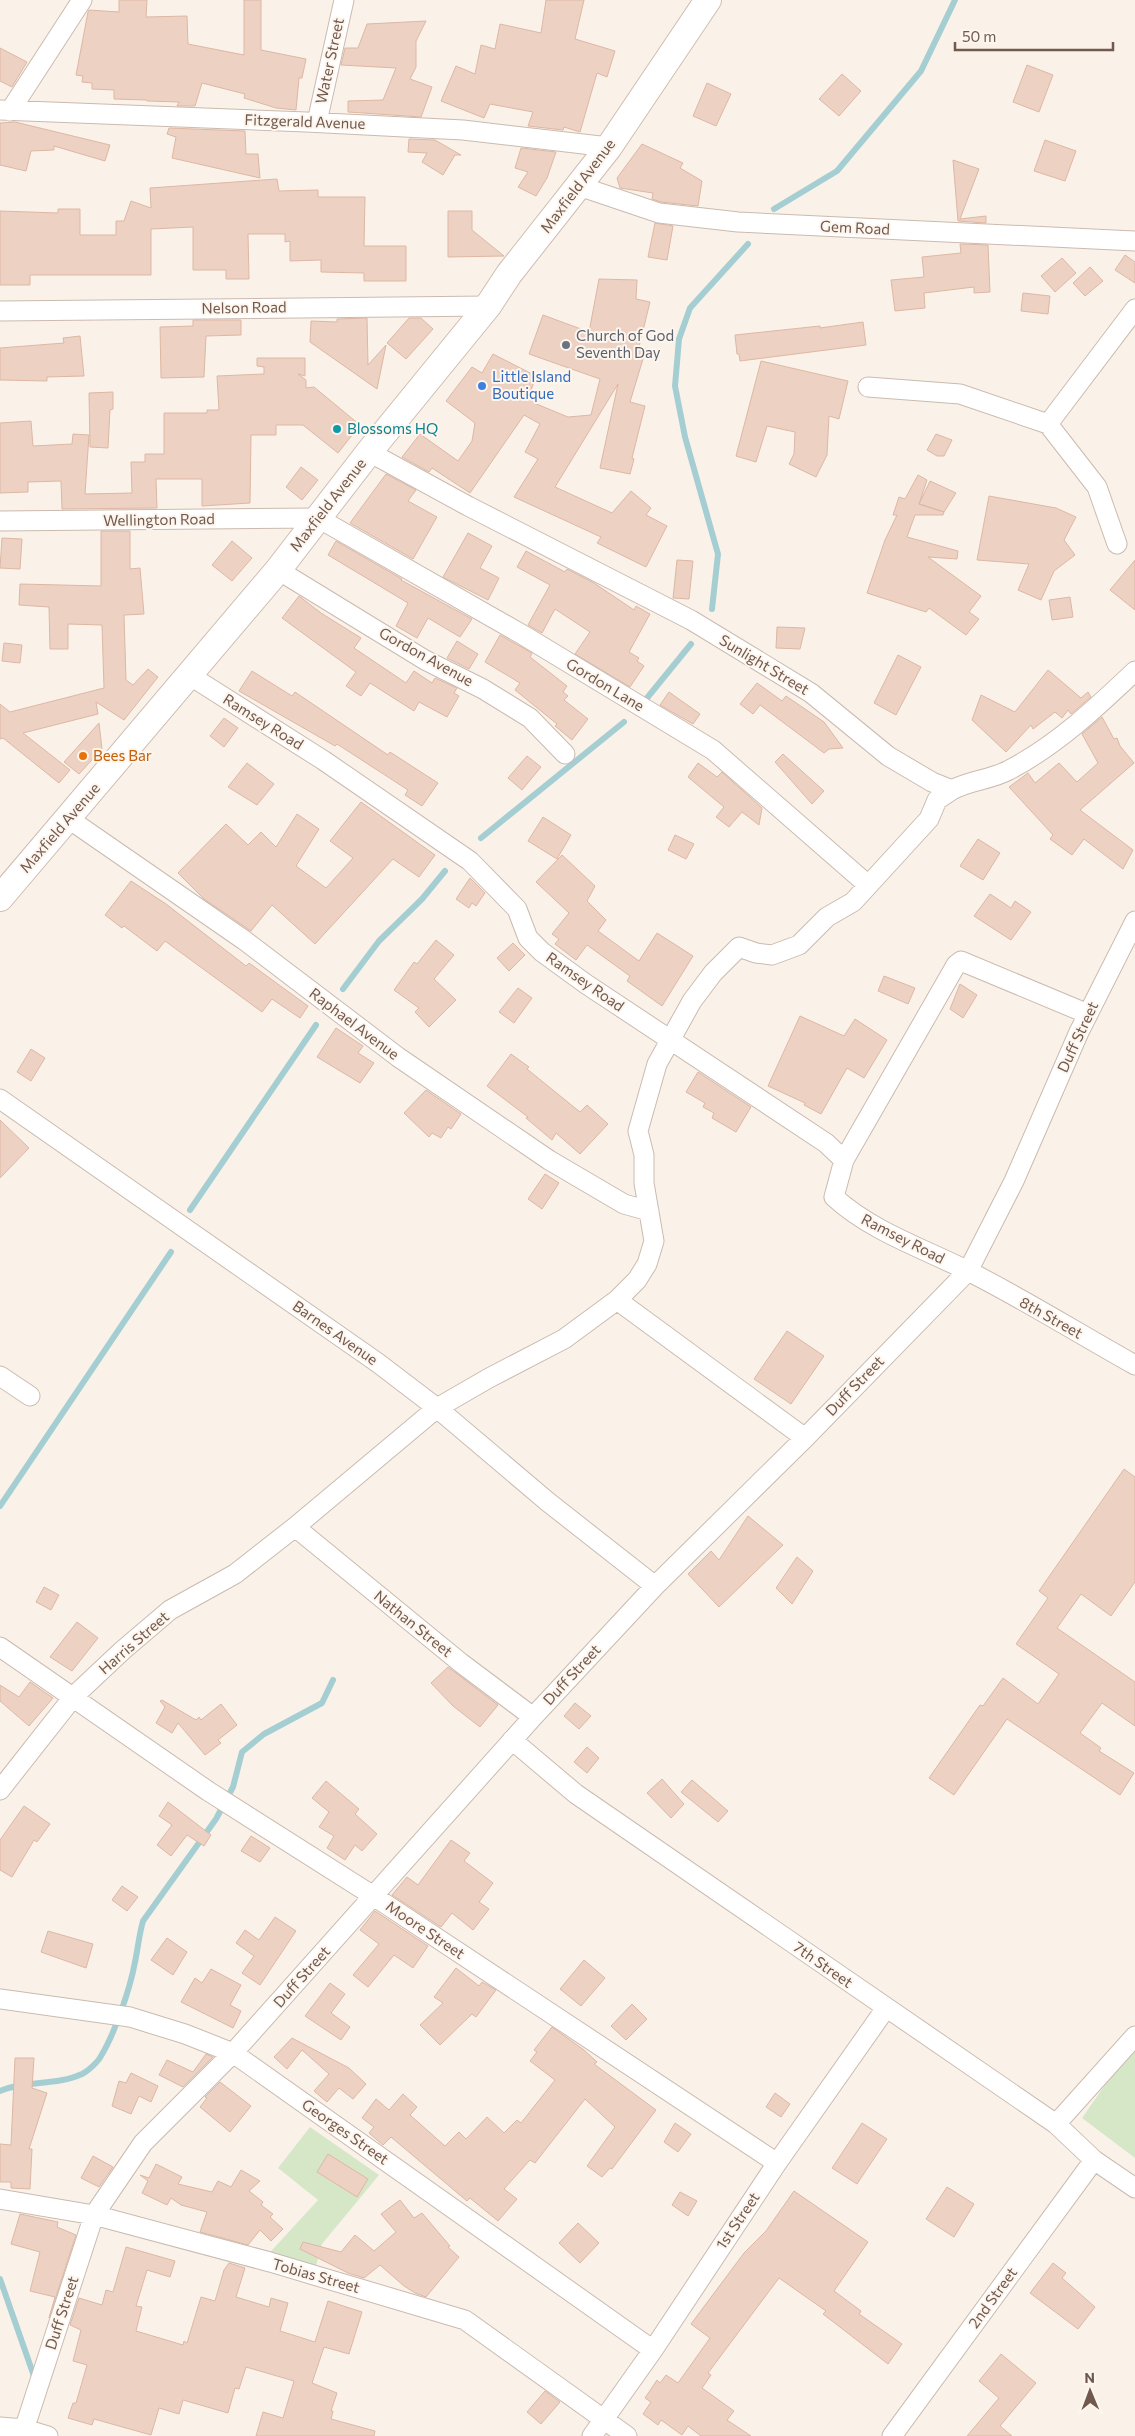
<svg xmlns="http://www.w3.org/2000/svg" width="1135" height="2436" viewBox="0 0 1135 2436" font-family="Commissioner,sans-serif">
  <rect width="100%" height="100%" fill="#faf2e8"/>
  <!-- green -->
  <path fill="#d6e7c8" d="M1135,2042v116l-53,-40z
    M310,2127l69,48 -57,69 -8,29 -51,-13 55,-60 -40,-32z"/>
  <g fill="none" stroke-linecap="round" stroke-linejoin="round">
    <!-- stream -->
    <path stroke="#a5ced3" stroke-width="6" d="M774,209l63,-38 84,-100 34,-71
      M712,609l6,-55 -33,-117 -10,-51 4,-47 11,-31 58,-64
      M647,698l44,-54
      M481,838l143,-116
      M343,989l36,-48 43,-42 23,-28
      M190,1210l126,-185
      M0,1506l171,-254
      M0,2091c26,-11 56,-5 82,-17 6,-3 16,-12 19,-18 14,-23 29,-67 34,-94 3,-14 4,-27 8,-41l73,-102 17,-32 9,-35 22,-18 58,-31 11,-23
      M0,2279l35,100"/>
  </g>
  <!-- building -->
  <path fill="#edd1c2" stroke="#deb7a4" d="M119,0h28l-1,17 41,-1 1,28 56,11v-55h17v50l45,9 -4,19h-3l-3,32 -20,-2 -32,-10 1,-4 -43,-11 -7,23h-18l2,-4 -32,-1v-1l-33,-1v-9l-22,-1v-6l-10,-1 1,-6 -7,-1 12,-63 1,-2 30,2z
    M546,0h38l-9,39 40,12 -8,26 -10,-4 -17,59 -16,-5 -1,3 -35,-4 5,-14 -43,-8 -6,14 -43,-17 15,-35 19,8 6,-29 14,4 5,-25 41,9z
    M426,21l-10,20v26l-6,12 22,8 -11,30 -73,-5v-11l35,-1 13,-32 -55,-3 4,-17h13l9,-24z
    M0,48l27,14 -15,25 -12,-6z
    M1027,65l26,10 -14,37 -26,-10z
    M842,74l19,17 -22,25 -20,-17z
    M707,83l24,11 -15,32 -23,-10z
    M15,122l95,23 -5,16 -51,-15v4l-23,1 -5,20 -26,-6v-42z
    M169,128l76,3 1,23h12l2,24 -88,-20 4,-21 -9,-3z
    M409,139l26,1 26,15h-6l-12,20 -21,-13 5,-9 -19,-1z
    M1045,140l31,11 -11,30 -31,-10z
    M642,144l41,19 -3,5 22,13 -4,25 -37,-4 -9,-3 1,-6 -33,-5 -3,-10z
    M521,148l35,4 -9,26 -11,18 -18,-9 10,-15 -13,-4z
    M953,160l26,9 -19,50 26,-3v7l-28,-2z
    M277,179l2,12 39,-1v7h47l-1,49h42v35h-42v-8l-43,-1v-12l-31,1v-20l-5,1v-8h-37l1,45h-23v-9h-33v-43l-42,2v46h-121v10h-30v-74l58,2v-4h22v26h36v-14h8l7,-20 20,7 -1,-20z
    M448,211h24v19l32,26 -56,1z
    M655,223l18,3 -6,34 -19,-3z
    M960,244l28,1 2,47 -16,1v-6l-50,6 1,15 -30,3 -4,-31 33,-3 -2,-20 39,-4z
    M1125,255l10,7v21l-20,-13z
    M1062,258l14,15 -21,19 -14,-16z
    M1090,267l13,14 -18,15 -12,-13z
    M599,279l38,1 -1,19 14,3 -11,45 7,2 -16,53 15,4 -13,52 2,1 -4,15 -30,-6 18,-84 -63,103 57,26 19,-22 20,17 -5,7 21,11 -21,41 -49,-24 4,-6 -87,-40 24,-38 -13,-7 15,-28 -16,-9 -54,78 -38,-25 -3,4 -27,-15 18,-23 38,27 14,-20 3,-18 -29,-22 26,-34 10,6 11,-19 43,22 -7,20 7,3 -2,4 34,14 23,-2 9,-36 -71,-25 14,-39 46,17z
    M1023,293l27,3 -2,18 -27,-3z
    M367,318l1,47 18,-20 -9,44 -67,-47 1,-21 26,1v-3z
    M409,318h12l12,11 -27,30 -19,-16z
    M193,320h48v15l-35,1 -2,41 -43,1 -1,-51 33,-1z
    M863,322l3,23 -126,16 -1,-7h-2l-2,-19 85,-9v2z
    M80,336l4,40 -37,1v4l-47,-1v-32l64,-5 -1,-5z
    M257,358h48v18l-7,-2 8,6v8l8,-1 46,38 -22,28 -35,-28h-27v10h-25l-1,68 -48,3v-27h-46l1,29 -95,1 -1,-28 -33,1v10l-28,1v-70l31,-2 2,25 39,-2 1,-10 16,1 -4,59 47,-1 -1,-31h14v-8h19v-41h43v-3h12l-2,-34 47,-2v-7l-7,-1z
    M761,361l87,20 -9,38 -10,-3 -2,39 -11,22 -27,-13 5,-10 1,-22 -28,-6 -11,36 -20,-6z
    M113,392v17l-3,1 -2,38 -18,-1 -1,-54z
    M936,434l16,6 -8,16h-7l-10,-6z
    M301,467l17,13 -16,20 -16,-13z
    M386,474l30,16 -8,11 29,16 -24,42 -63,-36z
    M918,475l9,5 -8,24 25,8 -1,3h-28l-8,22 51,14 -1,8 -29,-2 53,39 -12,16 10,7 -13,16 -37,-27 -3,4 -59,-19 18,-53 12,-25h-4l6,-18 6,2z
    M930,481l26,12 -12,19 -25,-8z
    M989,496l67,12 20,9 -12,23 11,15 -21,16 -13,29 -23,-10 11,-26 -52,-4z
    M101,531h29v38l10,-1 4,46 -20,1 2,65 7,5 15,-16 10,8 -34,43 -28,-18 2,12 -75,19 47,37 -11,13 -56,-45 -3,1v-35l10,8 94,-24 -2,-63 -34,-1v25h-18l-1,-42 -30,-2 1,-21 81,2z
    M468,533l24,13 -12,22 19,10 -11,22 -45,-23z
    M2,538l20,1 -2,30 -20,-1z
    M232,541l20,17 -20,23 -20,-16z
    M336,541l66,38 -1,1 71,39 -12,18 -32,-19 -11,20 -21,-12 12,-23 -80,-48z
    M526,551l39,21 2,-3 27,14 40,27 2,-4 14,8 -21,38 10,6 -2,3 7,5 -14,21 -55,-33 15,-22 -35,-23 -13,24 -14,-8 22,-40 -33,-18z
    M677,560l16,1 -4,38 -16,-1z
    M1135,560v50l-25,-20z
    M299,596l22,17 40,25 -7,10 52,35 8,-12 18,12 3,-5 22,10 -3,5 5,3 -12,21 -28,-15 -5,9 -44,-28 -9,13 -15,-10 10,-14 -74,-54z
    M1070,597l3,20 -21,3 -3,-20z
    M777,627l28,1 -5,21 -24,-1z
    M500,635l32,18 -2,4 37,29 -4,6 5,4 -4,4 24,19 -16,21 -17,-14 2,-2 -42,-34 5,-7 -35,-21z
    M457,641l21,13 -9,15 -22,-11z
    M4,643l18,2 -2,18 -18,-2z
    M898,655l23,12 -25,48 -22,-12z
    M1048,670l33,28 7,-6 3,5 -20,17 -3,-4 -6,8 -7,-6 -22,17 -2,-4 -25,27 -34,-32 9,-25 34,17z
    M252,671l40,25 3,-4 93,63 2,-3 48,31 -16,23 -17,-11 3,-5 -71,-46 -2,2 -96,-55z
    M757,683l25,18 4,-5 38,26 19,26 -14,1 -5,4 -64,-48 -7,9 -13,-10z
    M669,692l31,22 -7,10 -33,-19z
    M1102,717l12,22 3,-1 3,8 14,17 -54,47 53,40 -10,19 -39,-30 -12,16 -22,-16 3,-4 -44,-48 19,-14 7,10 24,-20 18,19 21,-19 -16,-29z
    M224,718l14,10 -14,19 -14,-11z
    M99,723l3,26 -23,25 -15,-12z
    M783,754l41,37 -12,13 -37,-42z
    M527,756l14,11 -19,23 -14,-12z
    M247,763l27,21 -17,21 -29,-18z
    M698,763l19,14 5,-5 40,36 -3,17 -17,-13 -13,15 -13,-10 8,-10 -36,-30z
    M361,802l74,53 -16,22 -26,-18 -78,85 -43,-39 -21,26 -47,-32 -26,-26 48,-49 22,21 13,-13 15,15 21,-33 22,15 -23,37 30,22 27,-30 -23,-17z
    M543,817l28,18 -14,24 -29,-18z
    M675,835l19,9 -8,15 -18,-9z
    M978,839l22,14 -17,27 -23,-14z
    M562,855l33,31 -8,15 19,19 -8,11 41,30 18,-28 36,23 -31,50 -35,-25 3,-5 -43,-31 -11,15 -21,-16 4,-5 -7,-5 17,-21 -33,-31z
    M470,878l15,15 -9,13 -4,-3 -3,5 -13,-9z
    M131,881l35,23 80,62 3,-3 59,43 -8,12 -28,-19 -10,13 -97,-71 -8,10 -33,-25 -2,2 -17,-13z
    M990,894l21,14 4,-7 16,11 -20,28 -37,-24z
    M436,940l18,15 -20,24 22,21 -27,27 -14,-15 4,-4 -25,-18 20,-28 3,2z
    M513,943l12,12 -16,16 -12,-13z
    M884,976l31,12 -7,16 -30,-13z
    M960,984l17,11 -14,23 -13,-9z
    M518,988l14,10 -18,25 -15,-11z
    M800,1016l44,20 11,-17 32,21 -23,38 -17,-10 -26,46 -17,-9 1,-2 -37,-17z
    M336,1028l27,18 -5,7 16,10 -14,20 -43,-26z
    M31,1049l14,9 -14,23 -14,-9z
    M511,1054l18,13 -2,2 53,43 7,-7 21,19 -28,30 -24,-21 -4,7 -26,-22 2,-1 -41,-31z
    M698,1072l53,35 -15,25 -24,-14 2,-5 -11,-6 2,-4 -19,-11z
    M426,1090l35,24 -10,15 -3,-2 -7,11 -9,-5 -3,4 -25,-24z
    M0,1120l29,28 -29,30z
    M545,1174l14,9 -17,26 -14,-10z
    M787,1331l37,25 -33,48 -37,-25z
    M1124,1469l11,8v105l-24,34 -30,-22 -24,34 78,54v44l-33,-23 -22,30 21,15 -2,3 35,22 -14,22 -113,-76 -53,76 -25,-17 51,-73 3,1 20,-28 35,26 21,-30 -43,-30 32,-46 -9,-7z
    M748,1516l35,29 -64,62 -31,-33 23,-23 8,9z
    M797,1557l16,14 -21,33 -16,-16z
    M44,1587l15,8 -8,15 -15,-8z
    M77,1622l21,16 -26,33 -22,-14z
    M448,1667l50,38 -18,22 -27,-21 -22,-23z
    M30,1682l23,16 -24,28 -29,-25v-16l19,12z
    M162,1700l34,20 3,-3 2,3 20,-16 16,21 -19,15 3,3 -16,12 -27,-32 -6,10 -16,-10 9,-16 -5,-6z
    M575,1703l16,13 -12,13 -15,-13z
    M587,1747l12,11 -12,15 -13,-11z
    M662,1779l22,25 -13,14 -24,-25z
    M692,1780l36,31 -10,11 -37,-30z
    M326,1781l33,28 -4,5 22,20 -15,17 -7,-6 -10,15 -18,-12 7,-12 -15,-9 10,-15 -17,-14z
    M168,1802l43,33 -7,11 -17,-11 -16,21 -14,-11 15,-20 -13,-9z
    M24,1806l26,18 -13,18 -3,-2 -22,37 -12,-7v-30z
    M251,1836l19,12 -10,14 -19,-11z
    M451,1840l19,13 -6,8 29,22 -14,19 10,7 -16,21 -21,-17 -11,14 -49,-32 15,-18 11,8z
    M122,1886l16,11 -11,14 -15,-11z
    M375,1911l53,35 -15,22 -19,-13 -26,32 -15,-12 26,-31 -19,-14z
    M275,1917l21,14 -36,54 -18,-12 12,-17 -18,-13 9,-13 14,10z
    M48,1931l45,13 -7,24 -45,-16z
    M167,1938l20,14 -14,23 -22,-15z
    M584,1960l21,18 -24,28 -21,-17z
    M456,1968l23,18 3,-4 14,8 -20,27 -4,-3 -32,31 -20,-20 23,-22 -9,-6z
    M211,1969l30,16 -11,20 11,6 -8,17 -52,-26 14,-24 7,5z
    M330,1983l15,11 -14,19 19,14 -9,13 -36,-24z
    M632,2004l15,15 -21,21 -15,-14z
    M552,2027l32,23 13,12 -3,2 62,46 -44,59 -2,-1 -8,9 -15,-11 28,-39 -30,-28 -50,64 -5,-3 -26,29 13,10 -19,22 -28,-23 -3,3 -76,-64 -8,8 -14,-12 5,-6 -12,-9 14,-19 13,11 14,-16 14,13 -7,8 35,31 14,-14 7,7 21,-22 17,16 13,-13 4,3 34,-43 -25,-19 7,-9 -3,-2z
    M292,2038l57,30 17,16 -13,15 -14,-11 -12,14 -13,-11 15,-17 -27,-24 -15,19 -13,-12z
    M206,2054l7,3 -30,30 -24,-12 8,-15 26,12z
    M15,2058h19l-2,30 15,5 -18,56h3l-2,40 -19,-1v-6h-11v-38l11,1z
    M131,2073l27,13 -7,16 -12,-6 -8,18 -19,-8 7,-25 7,2z
    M220,2082l31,24 -21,26 -30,-25 7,-9 -2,-1z
    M775,2093l15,11 -9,13 -15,-10z
    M675,2123l16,11 -13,18 -14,-10z
    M862,2123l25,16 -30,45 -25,-16z
    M328,2154l40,25 -11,18 -40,-25z
    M93,2156l20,11 -14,20 -18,-9z
    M156,2164l26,13 -4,7 34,8 6,-11 13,6 10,-17 19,11 -11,10 14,11 -2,3 12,9 -3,3 13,12 -12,12 -11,-11 -12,15 -48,-13 7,-20 -26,-7 -10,-7 -4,7 -25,-12 6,-12 -8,-6 9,3z
    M947,2187l27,17 -20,33 -28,-18z
    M794,2191l74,51 -34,49 27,20 -2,3 43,30 -14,20 -65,-50 3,-3 -47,-33 -71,95 3,2 -9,13 32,23 -7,9 24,16h-50l-13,-10 -6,9 -21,-15 -3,5 -15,-11 8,-12 -6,-4 12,-18 3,3 6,-8 12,8 32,-45 -19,-14 53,-71 22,-22z
    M680,2192l17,9 -9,15 -16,-11z
    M400,2200l14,18 8,-5 28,33 -2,1 11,10 -33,40 -11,-4 -11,-7 -24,-21 -16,13 -16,-5 -48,-24 3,-7 38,10 14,-17 19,16 22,-19 -15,-18z
    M20,2214l38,8 -1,5 19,8 -27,83 6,-21 -25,-6 10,-39 -29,-8z
    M578,2223l21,20 -19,20 -21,-20z
    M126,2247l49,14 -5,16 -23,-7 -11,36 6,1 -6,24 47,14 1,-4 3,2 14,-46 14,4 9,-31 5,-7 16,5 -9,29 33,10 2,-9 17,5 -8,28 35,11 13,-41 34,11 -13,42 -25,-7 -12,36 25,10 -6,18h2l-2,8 44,12 -1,5h-118l7,-24 20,6 11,-37 -48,-14 -7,22 -4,-1 -7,25 -45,-13 -4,14 -20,-6 -8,27 -57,-16 -2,6 -24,-7 5,-15h3l11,-38 -14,-4 8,-31 -11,-5 9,-27 23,7 4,-15 7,2z
    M1053,2263l13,10 -4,5 33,29 -17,22 -48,-36z
    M1001,2354l35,29 -36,43 12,10h-45l32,-38 -20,-17z
    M545,2391l15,11 -19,22 -14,-12z"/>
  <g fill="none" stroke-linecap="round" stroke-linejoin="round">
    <defs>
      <path id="minor" d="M0,110l306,12 157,8 146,17
        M10,111l72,-111
        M317,122l27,-122
        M579,186l80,27 79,9 397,19
        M0,311l488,-5
        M868,387l92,7 88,30 49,63 20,57
        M1048,424l87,-115
        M369,452l99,54 223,114 120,73 77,63 44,26 20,8c18,-10 39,-10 57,-20 48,-25 87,-62 126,-99
        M0,521l318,-3 205,117 190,115 155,135
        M278,570l147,90 58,29 47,29 35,36
        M189,675l134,85 147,101 47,48 11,29 14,14 44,32 240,159 18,17 -10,37c37,34 88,51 132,73 58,29 113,64 169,95
        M69,819l175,121 154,117 151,103 75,44 25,7
        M0,1099l378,264 59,45 111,94 107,84
        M844,1160l112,-195 5,-4 127,53
        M617,1300l188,138
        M0,1376l30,20
        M295,1527l166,136 72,54
        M0,1647l208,144 167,106 402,266
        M512,1740l64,54 480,330 38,36 41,28
        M0,1790l74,-94 49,-46 47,-40 65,-36 60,-47 142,-119 52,-30 75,-39 53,-39 20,-20 10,-16 7,-23 -10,-58v-28l-6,-24 19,-67 35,-63 21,-28 26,-26 17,6 16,2 27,-10 28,-28 26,-15 76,-83 8,-19 15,-10
        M0,1999l130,18 55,17 48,19 420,297
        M1056,2124l79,-88
        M0,2199l94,16 176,47 195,58 162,116
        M0,2427l25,2 23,7
        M22,2436l72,-221 49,-72 90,-90 300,-336 122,-131 150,-148 163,-167 46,-90 65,-149 56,-111
        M592,2436l61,-86 124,-187 109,-155
        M892,2436l202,-276"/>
      <path id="secondary" d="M0,898l278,-328 91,-118 119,-146 21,-32 100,-127 99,-147"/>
    </defs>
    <!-- minor casing -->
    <use href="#minor" stroke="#cbbaaf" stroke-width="21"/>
    <!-- secondary casing -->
    <use href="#secondary" stroke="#d0bcb0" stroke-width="28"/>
    <!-- minor -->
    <use href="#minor" stroke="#fff" stroke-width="19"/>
    <!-- secondary -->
    <use href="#secondary" stroke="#fff" stroke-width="26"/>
  </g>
  <!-- markers -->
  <circle fill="#6b7280" stroke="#fdf6ee" stroke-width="2" cx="566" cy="345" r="5"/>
  <circle fill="#3f7fe0" stroke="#fdf6ee" stroke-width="2" cx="482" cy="386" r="5"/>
  <circle fill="#0f9aa8" stroke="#fdf6ee" stroke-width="2" cx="337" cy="429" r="5"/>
  <circle fill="#e8710a" stroke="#fdf6ee" stroke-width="2" cx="83" cy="756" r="5"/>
  <g text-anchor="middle" stroke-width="4" stroke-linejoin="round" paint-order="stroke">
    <!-- street labels -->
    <g font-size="15" fill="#72594e" stroke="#fdf6ee">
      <text transform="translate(330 61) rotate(-78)" y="5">Water Street</text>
      <text transform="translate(305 122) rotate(2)" y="5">Fitzgerald Avenue</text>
      <text transform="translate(578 186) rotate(-53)" y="5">Maxfield Avenue</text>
      <text transform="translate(855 228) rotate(3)" y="5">Gem Road</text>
      <text transform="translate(244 308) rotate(-1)" y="5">Nelson Road</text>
      <text transform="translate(328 505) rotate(-52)" y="5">Maxfield Avenue</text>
      <text transform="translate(159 520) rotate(-1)" y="5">Wellington Road</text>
      <text transform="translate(426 657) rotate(29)" y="5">Gordon Avenue</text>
      <text transform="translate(764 665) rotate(31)" y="5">Sunlight Street</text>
      <text transform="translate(605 685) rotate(31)" y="5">Gordon Lane</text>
      <text transform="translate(263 722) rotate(32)" y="5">Ramsey Road</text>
      <text transform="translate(60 828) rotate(-49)" y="5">Maxfield Avenue</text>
      <text transform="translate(585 982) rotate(35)" y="5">Ramsey Road</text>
      <text transform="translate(354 1024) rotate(37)" y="5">Raphael Avenue</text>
      <text transform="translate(1078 1037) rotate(-65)" y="5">Duff Street</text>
      <text transform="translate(903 1239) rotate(27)" y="5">Ramsey Road</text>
      <text transform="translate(1051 1318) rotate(29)" y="5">8th Street</text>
      <text transform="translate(335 1333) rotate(35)" y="5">Barnes Avenue</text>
      <text transform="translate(855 1386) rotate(-46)" y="5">Duff Street</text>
      <text transform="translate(413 1624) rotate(39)" y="5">Nathan Street</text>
      <text transform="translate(134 1643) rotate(-41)" y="5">Harris Street</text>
      <text transform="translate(572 1675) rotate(-47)" y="5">Duff Street</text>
      <text transform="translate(425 1930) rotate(34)" y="5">Moore Street</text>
      <text transform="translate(823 1965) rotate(35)" y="5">7th Street</text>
      <text transform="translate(302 1977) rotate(-48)" y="5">Duff Street</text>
      <text transform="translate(345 2132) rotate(35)" y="5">Georges Street</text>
      <text transform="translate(738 2221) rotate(-56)" y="5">1st Street</text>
      <text transform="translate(316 2276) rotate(16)" y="5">Tobias Street</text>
      <text transform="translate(993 2298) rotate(-54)" y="5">2nd Street</text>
      <text transform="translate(62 2313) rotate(-72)" y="5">Duff Street</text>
    </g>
    <!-- worship labels -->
    <g font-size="15" fill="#5b616d" stroke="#fdf6ee" text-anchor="start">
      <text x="576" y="341">Church of God<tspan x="576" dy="17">Seventh Day</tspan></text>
    </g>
    <!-- shop labels -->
    <g font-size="15" fill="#366cbe" stroke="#fdf6ee" text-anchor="start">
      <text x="492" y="382">Little Island<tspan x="492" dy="17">Boutique</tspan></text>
    </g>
    <!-- culture labels -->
    <g font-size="15" fill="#0d838f" stroke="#fdf6ee" text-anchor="start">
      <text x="347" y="434">Blossoms HQ</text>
    </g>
    <!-- food labels -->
    <g font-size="15" fill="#c56008" stroke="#fdf6ee" text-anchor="start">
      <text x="93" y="761">Bees Bar</text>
    </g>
  </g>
  <!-- north arrow -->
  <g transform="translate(1090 2391) rotate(359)" stroke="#fdf6ee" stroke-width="4" paint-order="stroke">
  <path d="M0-4L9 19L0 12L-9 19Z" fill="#72594e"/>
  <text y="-8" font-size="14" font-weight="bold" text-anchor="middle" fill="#72594e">N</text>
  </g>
  <!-- scale -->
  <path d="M955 42v8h158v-8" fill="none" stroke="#72594e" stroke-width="2.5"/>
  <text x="962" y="42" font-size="15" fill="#72594e" stroke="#fdf6ee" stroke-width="4" paint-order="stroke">50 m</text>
</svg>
